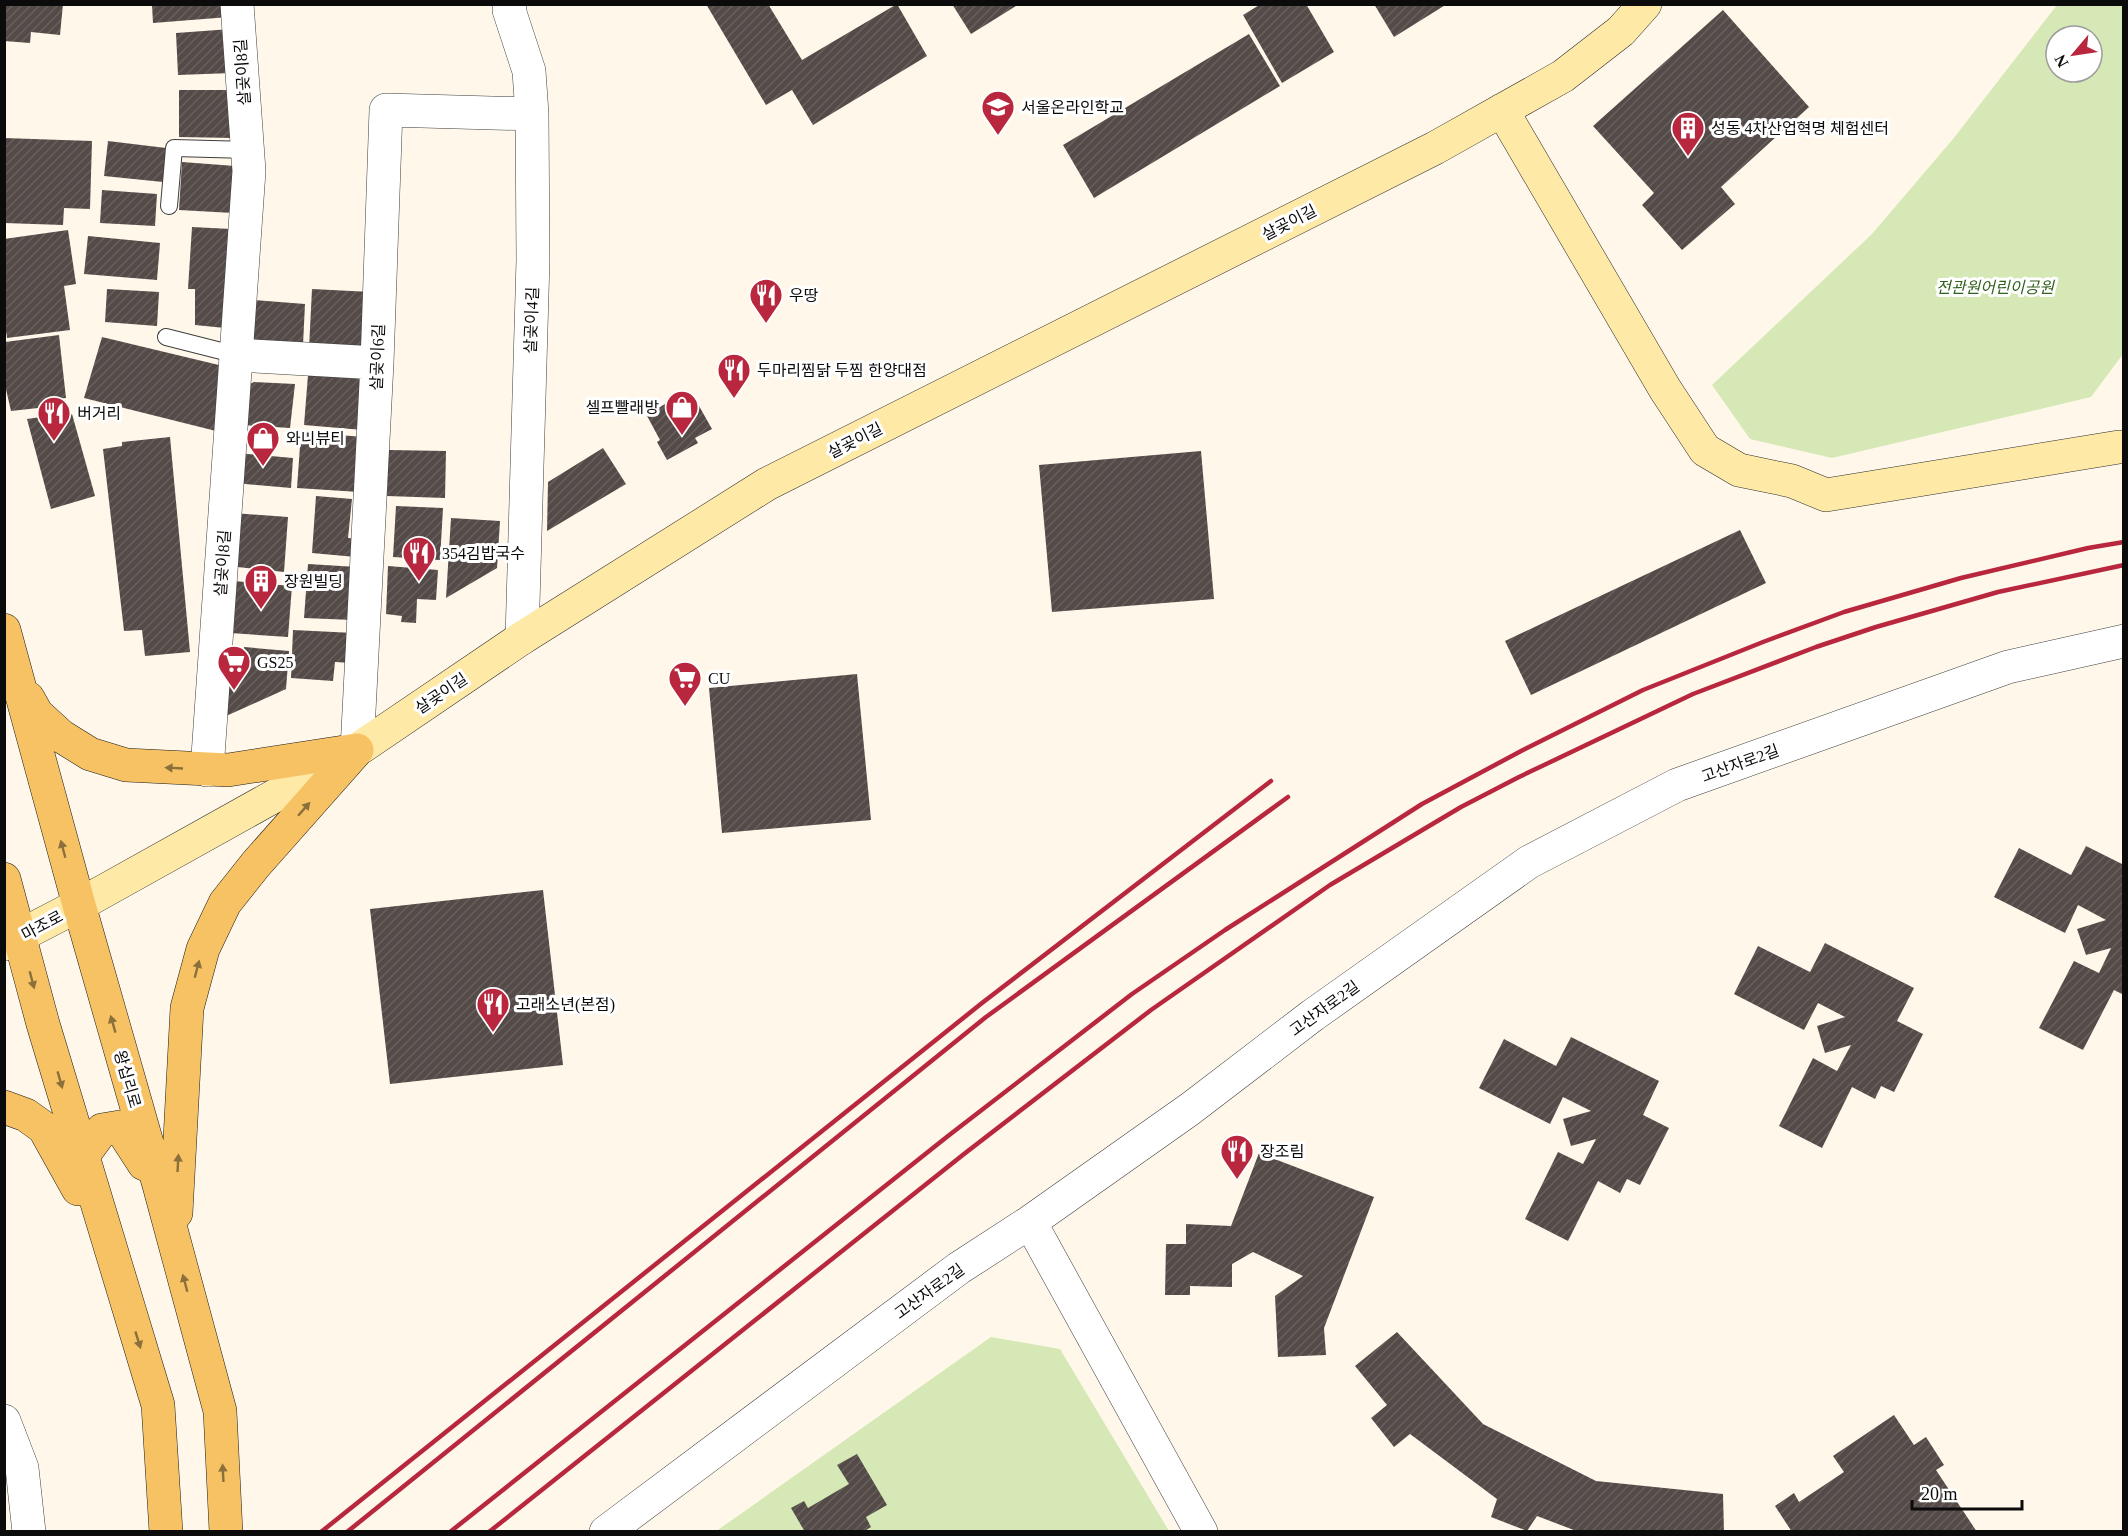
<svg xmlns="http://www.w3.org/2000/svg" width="2128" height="1536" viewBox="0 0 2128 1536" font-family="'Times New Roman','Noto Sans KR',serif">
  <defs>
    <pattern id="building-hatch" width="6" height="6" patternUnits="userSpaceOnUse" patternTransform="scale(1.5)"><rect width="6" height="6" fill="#544b48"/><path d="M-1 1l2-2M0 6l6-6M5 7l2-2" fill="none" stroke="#68605e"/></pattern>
  </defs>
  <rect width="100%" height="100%" fill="#fff8ea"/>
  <!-- grass -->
  <path fill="#d5e8b5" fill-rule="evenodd" d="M2057,5h66v349l-32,43 -259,61 -82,-19 -38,-54 160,-151 81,-95zM2056,36h36v36h-36z
    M991,1337l69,12 109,182 -454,1z"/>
  <!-- building -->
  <path fill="url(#building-hatch)" d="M4,4h59l-3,31 -29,-3 -1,11 -26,-2z
    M706,4h62l34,56 95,-56 30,52 -114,69 -21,-35 -26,15z
    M952,4h67l-48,30z
    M1261,4h45l28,48 -52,31 -39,-68z
    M1374,4h73l-53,33z
    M152,5h76l1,12 -76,6z
    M1723,10l86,97 -88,80 14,17 -53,46 -40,-45 12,-12 -61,-67z
    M231,29l1,44 -54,2 -2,-42z
    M1249,34l31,52 -186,112 -31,-53z
    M179,90h53l2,48 -55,-1z
    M4,138l88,3 -2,68 -26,-1 -1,17 -59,-2z
    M108,141l58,7 -3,34 -59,-6z
    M182,162l53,4 -2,47 -54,-3z
    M102,190l55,4 -2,32 -55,-3z
    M192,227l39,2 -6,99 -30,-3v-36h-7z
    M68,230l8,54 -12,2 6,44 -63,8 -3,-20v-79z
    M88,236l72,7 -3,37 -73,-6z
    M107,289l52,3 -2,34 -52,-4z
    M312,289l59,3 -3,59 -59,-3z
    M253,300l52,4 -2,41 -52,-4z
    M59,335l7,63 -19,2v7l-36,4 -6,-26v-43z
    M102,337l121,29 -3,66 -136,-34z
    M308,375l59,4 -4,51 -59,-5z
    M254,382l41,2 -5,44 -49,-3 3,-38z
    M694,397l18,32 -17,9 3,5 -31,17 -10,-18 3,-2 -14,-26 23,-12 1,4 9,-5 2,3z
    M72,414l23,82 -44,13 -24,-90 28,-4 2,4z
    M301,432l63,5 -5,55 -62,-4z
    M170,437l20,215 -45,4 -3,-26 -18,1 -21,-182 19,-3v-4z
    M603,448l23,36 -79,47 1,-49z
    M388,450l58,1 -1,47 -58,-2z
    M1201,451l13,148 -162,13 -13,-147z
    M238,453l55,5 -2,30 -56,-5z
    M316,496l36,3 -4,39 10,1 -2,18 -44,-4z
    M396,506l47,2 -3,52 -47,-3z
    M233,513l55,4 -4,55 -56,-6z
    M451,518l49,3 -3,47 -51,30z
    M1740,530l26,53 -235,112 -26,-54z
    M308,564l49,3 -4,53 -49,-2z
    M388,566l50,4 -2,30 -19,-1 -1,24 -15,-1 1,-6 -16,-2z
    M234,581l58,5 -4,51 -58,-4z
    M293,630l61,3 -2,30 -17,-1 -2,19 -42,-3z
    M244,647l45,4 -3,38 -62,28 1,-64 18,1z
    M857,674l14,146 -149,13 -13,-145z
    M2086,846l38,19v130l-10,-5 -31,60 -44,-22 35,-67 25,12 12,-25 -25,7 -9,-26 29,-9 -28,-15 -13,28 -71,-36 25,-49 52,27z
    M543,890l20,175 -173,19 -20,-175z
    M1825,943l89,45 -17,33 26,13 -29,58 -13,-6 -6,13 -23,-12 -30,61 -43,-22 34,-68 24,13 14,-26 -26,8 -8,-27 28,-9 -27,-14 -14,27 -70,-36 24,-48 52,26z
    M1571,1037l88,44 -16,34 26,13 -29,57 -13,-6 -7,14 -22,-12 -30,60 -43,-22 33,-67 25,12 13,-25 -25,7 -8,-27 28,-8 -28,-14 -13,27 -71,-36 25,-49 52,27z
    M1259,1153l115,44 -50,131 2,27 -48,2 -3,-61 28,-20 -50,-24 -21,12v23l-42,-1v9h-25l1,-51h20v-20l45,2z
    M1397,1332l86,92 113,57 127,13 1,38h-145l-42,-16 -10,15 -36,-14 6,-18 -87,-65 -16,13 -23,-29 16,-13 -32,-39z
    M1894,1415l20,30 12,-8 18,28 -8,5 41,62h-185l-17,-26 19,-13 5,9 45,-30 -11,-16z
    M857,1454l30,51 -21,12 5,10 -8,5h-58l-14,-24 13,-7 4,7 41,-24 -12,-19z"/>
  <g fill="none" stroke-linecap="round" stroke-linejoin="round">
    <defs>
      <path id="lane" d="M169,206l5,-58 74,2
        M166,337l71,18"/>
      <path id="street" d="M510,4l-1,6 20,61 3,43 1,146 -11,378
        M237,355l140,8
        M357,750l20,-387 9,-253 146,4
        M207,770l42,-599 -12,-167
        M1030,1222l171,310
        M4,1421l18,47 7,64
        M606,1532l353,-264 71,-46 160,-113 123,-94 216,-153 148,-77 331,-118 116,-26"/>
      <path id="secondary" d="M1502,110l163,279 40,61 34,20 53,11 34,14 293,-48
        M4,944l75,-39 278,-155 165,-112 245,-154 668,-336 128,-72 58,-45 24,-27"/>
      <path id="primary" d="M4,630l75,275 80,280 61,226 6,121
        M28,698l9,16 24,22 29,18 36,11 102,5 129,-20
        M4,879l39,145 115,381 8,127
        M4,1107l22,8 18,13 34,61
        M82,1157l20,-27 18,-3 24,37
        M176,1213l11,-205 16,-59 22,-46 31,-39 101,-114"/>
    </defs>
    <!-- lane casing -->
    <use href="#lane" stroke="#3e3e3e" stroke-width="18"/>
    <!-- street casing -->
    <use href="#street" stroke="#3e3e3e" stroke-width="34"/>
    <!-- secondary casing -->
    <use href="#secondary" stroke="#2d2d2d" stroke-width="34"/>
    <!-- primary casing -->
    <use href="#primary" stroke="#1c1c1c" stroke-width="34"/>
    <!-- lane -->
    <use href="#lane" stroke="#fff" stroke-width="16"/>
    <!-- street -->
    <use href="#street" stroke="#fff" stroke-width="33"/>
    <!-- secondary -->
    <use href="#secondary" stroke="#feeaa6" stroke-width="33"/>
    <!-- primary -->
    <use href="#primary" stroke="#f6c263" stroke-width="33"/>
    <!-- rail -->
    <path stroke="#b8273e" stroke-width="4.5" d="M321,1532l661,-529 289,-222
      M347,1532l639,-515 302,-220
      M450,1532l498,-396 184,-142 93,-64 197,-126 101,-54 120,-60 120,-48 81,-30 117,-34 127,-30 36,-6
      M489,1532l475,-378 187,-144 179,-125 131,-78 58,-30 174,-83 123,-47 60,-20 122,-35 126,-27"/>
  </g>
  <!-- one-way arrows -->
  <defs><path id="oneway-solid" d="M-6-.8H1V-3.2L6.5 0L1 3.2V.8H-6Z" transform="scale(1.5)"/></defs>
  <g fill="#8c703b">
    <use href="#oneway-solid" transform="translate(174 768) rotate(-177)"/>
    <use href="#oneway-solid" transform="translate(304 809) rotate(-49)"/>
    <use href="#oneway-solid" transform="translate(63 849) rotate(-105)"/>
    <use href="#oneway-solid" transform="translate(197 969) rotate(-75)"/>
    <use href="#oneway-solid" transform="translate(32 980) rotate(75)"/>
    <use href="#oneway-solid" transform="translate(113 1024) rotate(-106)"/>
    <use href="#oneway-solid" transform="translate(60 1080) rotate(74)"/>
    <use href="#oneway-solid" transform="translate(178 1163) rotate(-87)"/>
    <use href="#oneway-solid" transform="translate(185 1283) rotate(-105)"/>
    <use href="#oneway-solid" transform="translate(138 1340) rotate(73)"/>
    <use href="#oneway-solid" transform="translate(223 1473) rotate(-93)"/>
  </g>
  <!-- icons -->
  <defs>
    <symbol id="school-pin" viewBox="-11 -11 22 30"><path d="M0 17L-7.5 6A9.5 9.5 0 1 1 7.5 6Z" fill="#b8273e" stroke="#fff"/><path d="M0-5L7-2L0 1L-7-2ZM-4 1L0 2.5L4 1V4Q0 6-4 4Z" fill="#fff"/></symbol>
    <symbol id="building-pin" viewBox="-11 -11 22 30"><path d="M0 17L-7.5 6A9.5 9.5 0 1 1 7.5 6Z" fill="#b8273e" stroke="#fff"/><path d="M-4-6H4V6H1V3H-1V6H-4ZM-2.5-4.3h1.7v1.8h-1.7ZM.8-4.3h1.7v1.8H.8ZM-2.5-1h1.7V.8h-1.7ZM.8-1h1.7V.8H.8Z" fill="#fff"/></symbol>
    <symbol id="restaurant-pin" viewBox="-11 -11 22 30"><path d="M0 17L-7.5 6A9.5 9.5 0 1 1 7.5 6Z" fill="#b8273e" stroke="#fff"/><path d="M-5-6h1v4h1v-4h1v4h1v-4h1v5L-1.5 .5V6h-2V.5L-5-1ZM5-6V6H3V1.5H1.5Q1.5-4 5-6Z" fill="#fff"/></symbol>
    <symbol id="shop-pin" viewBox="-11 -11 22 30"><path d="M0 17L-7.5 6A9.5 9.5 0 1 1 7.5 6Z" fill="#b8273e" stroke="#fff"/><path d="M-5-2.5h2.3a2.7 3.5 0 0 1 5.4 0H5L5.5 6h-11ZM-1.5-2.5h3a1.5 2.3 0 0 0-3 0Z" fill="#fff"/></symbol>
    <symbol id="supermarket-pin" viewBox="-11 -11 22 30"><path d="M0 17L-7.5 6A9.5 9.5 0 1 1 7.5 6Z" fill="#b8273e" stroke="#fff"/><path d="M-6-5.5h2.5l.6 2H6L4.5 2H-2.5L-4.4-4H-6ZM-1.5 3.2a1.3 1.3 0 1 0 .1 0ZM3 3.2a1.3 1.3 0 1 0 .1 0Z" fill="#fff"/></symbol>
  </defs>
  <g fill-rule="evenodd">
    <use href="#school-pin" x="979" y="88" width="38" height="52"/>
    <use href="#building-pin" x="1669" y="109" width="38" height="52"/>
    <use href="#restaurant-pin" x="747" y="276" width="38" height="52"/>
    <use href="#restaurant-pin" x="715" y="351" width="38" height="52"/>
    <use href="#shop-pin" x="663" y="388" width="38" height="52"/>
    <use href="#restaurant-pin" x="35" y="394" width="38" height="52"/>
    <use href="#shop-pin" x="244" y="419" width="38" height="52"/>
    <use href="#restaurant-pin" x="400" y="534" width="38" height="52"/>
    <use href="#building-pin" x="242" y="562" width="38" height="52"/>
    <use href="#supermarket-pin" x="215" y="643" width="38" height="52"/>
    <use href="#supermarket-pin" x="666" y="659" width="38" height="52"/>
    <use href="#restaurant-pin" x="474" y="985" width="38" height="52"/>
    <use href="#restaurant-pin" x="1218" y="1132" width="38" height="52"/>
  </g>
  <g text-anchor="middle" stroke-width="6" stroke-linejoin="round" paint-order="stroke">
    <!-- street labels -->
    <g font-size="16" fill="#0b0b0b" stroke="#fff">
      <text transform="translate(242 72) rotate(-94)" y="6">살곶이8길</text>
      <text transform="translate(1289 222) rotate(-27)" y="6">살곶이길</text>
      <text transform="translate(531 320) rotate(-88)" y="6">살곶이4길</text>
      <text transform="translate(377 357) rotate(-88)" y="6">살곶이6길</text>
      <text transform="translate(855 440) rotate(-27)" y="6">살곶이길</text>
      <text transform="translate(222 563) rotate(-86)" y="6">살곶이8길</text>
      <text transform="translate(441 693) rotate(-34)" y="6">살곶이길</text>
      <text transform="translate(1740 763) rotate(-20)" y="6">고산자로2길</text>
      <text transform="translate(42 925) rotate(-28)" y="6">마조로</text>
      <text transform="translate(1324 1008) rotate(-36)" y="6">고산자로2길</text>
      <text transform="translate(128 1079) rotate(74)" y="6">왕십리로</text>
      <text transform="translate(929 1291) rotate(-36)" y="6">고산자로2길</text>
    </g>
    <!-- poi labels -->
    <g font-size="16" fill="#0b0b0b" stroke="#fff" text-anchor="start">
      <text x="1021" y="113">서울온라인학교</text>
      <text x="1711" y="134">성동 4차산업혁명 체험센터</text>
      <text x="789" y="301">우땅</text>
      <text x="757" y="376">두마리찜닭 두찜 한양대점</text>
      <text x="659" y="413" text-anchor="end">셀프빨래방</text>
      <text x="77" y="419">버거리</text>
      <text x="286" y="444">와니뷰티</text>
      <text x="442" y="559">354김밥국수</text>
      <text x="284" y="587">장원빌딩</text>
      <text x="257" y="668">GS25</text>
      <text x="708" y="684">CU</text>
      <text x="516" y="1010">고래소년(본점)</text>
      <text x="1260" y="1157">장조림</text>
    </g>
    <!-- park labels -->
    <g font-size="16" font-style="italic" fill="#33611e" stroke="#fff">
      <text x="1995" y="293">전관원어린이공원</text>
    </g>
  </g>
  <!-- border -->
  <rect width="2128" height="1536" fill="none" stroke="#0b0b0b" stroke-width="12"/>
  <!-- north arrow -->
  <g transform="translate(2074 54) rotate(241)"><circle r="28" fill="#ffffff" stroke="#9d9d9d" stroke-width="1.5"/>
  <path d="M0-4.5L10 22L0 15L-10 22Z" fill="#b8273e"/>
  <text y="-9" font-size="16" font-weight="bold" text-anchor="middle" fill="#0b0b0b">N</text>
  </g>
  <!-- scale -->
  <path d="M1912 1500v9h110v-9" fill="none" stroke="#0b0b0b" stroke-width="3"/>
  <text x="1921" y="1500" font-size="18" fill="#0b0b0b" stroke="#ffffff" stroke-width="4.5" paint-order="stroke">20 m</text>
</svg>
